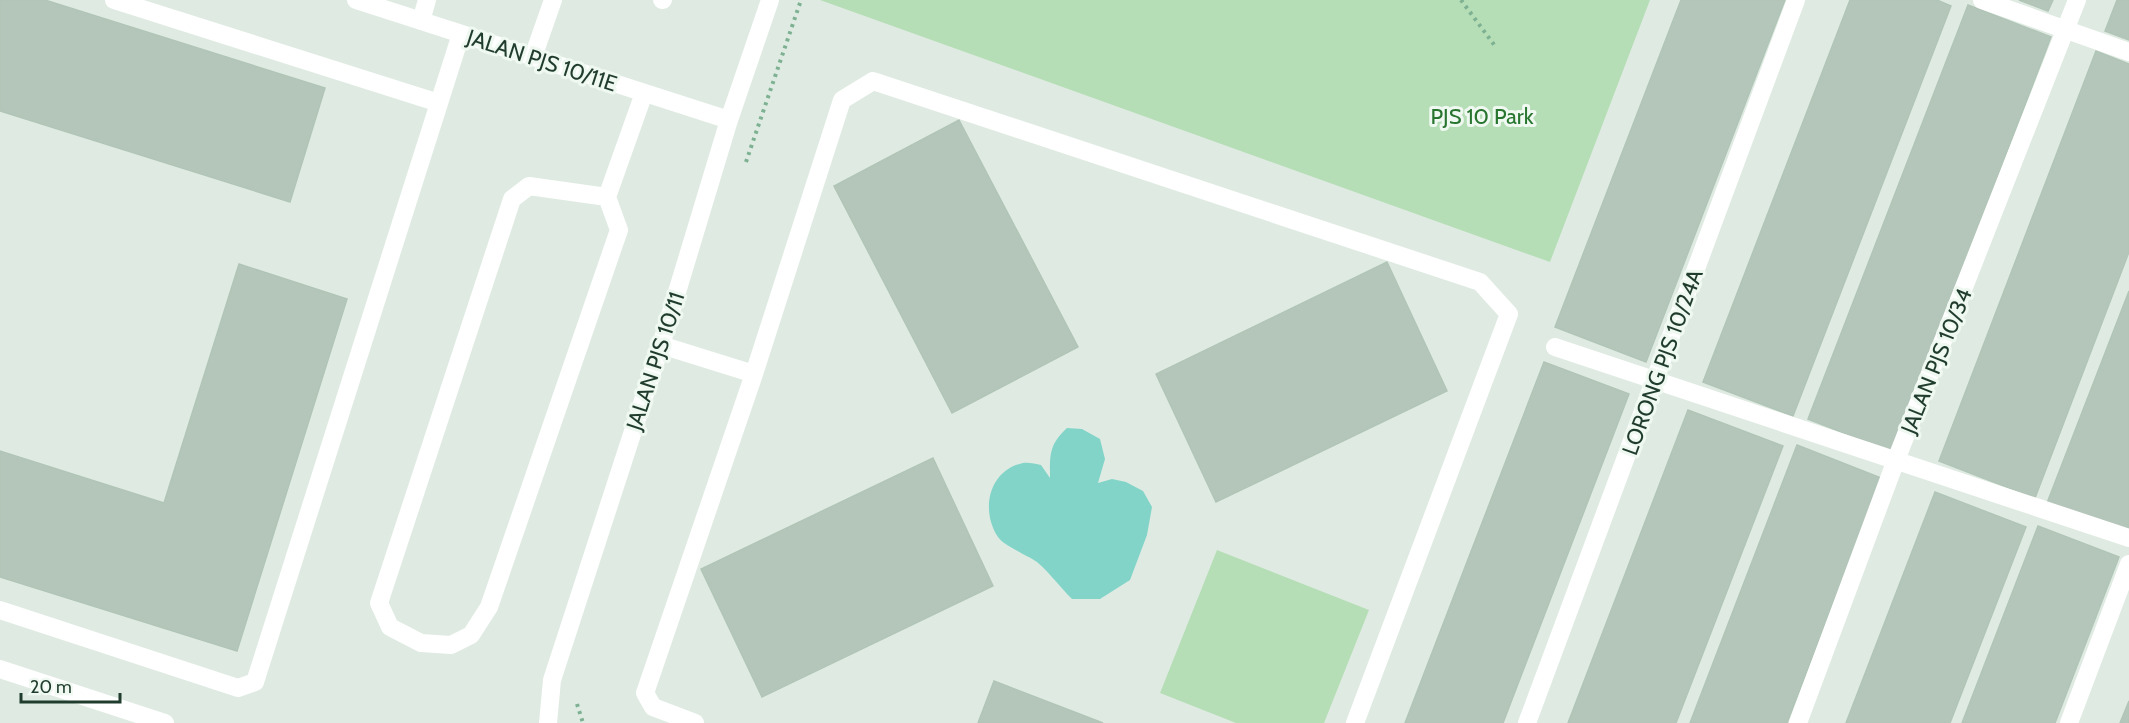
<svg xmlns="http://www.w3.org/2000/svg" width="2129" height="723" viewBox="0 0 2129 723" font-family="Cabin,sans-serif">
  <rect width="100%" height="100%" fill="#dfebe2"/>
  <!-- green -->
  <path fill="#b6deb6" d="M820,0h830l-100,262z
    M1217,550l152,60 -45,113h-88l-76,-30z"/>
  <!-- water -->
  <path fill="#82d4c9" d="M1067,428l15,1 18,10 5,20 -7,24 14,-4 14,3 17,9 9,16 -5,28 -17,45 -30,19h-28c-12,-12 -22,-26 -35,-37 -10,-7 -33,-16 -39,-25 -18,-27 -9,-67 25,-74 5,-1 13,1 18,2l9,13c0,-24 -1,-33 17,-50z"/>
  <!-- building -->
  <path fill="#b4c6ba" stroke="#b1c5b7" stroke-width="1.5" d="M0,0h45l280,88 -35,114 -290,-91z
    M1681,0h104l-139,362 -91,-35z
    M1850,0h87l14,6 -158,410 -90,-34z
    M2019,0h34l-5,11z
    M2117,0h12v40l-24,-9z
    M1968,5l83,32 -159,415 -84,-33z
    M2096,51l33,13v188l-94,246 -96,-37z
    M959,120l119,227 -126,66 -118,-227z
    M1387,262l60,129 -231,111 -60,-128z
    M239,264l108,35 -110,352 -237,-74v-126l164,52z
    M2129,291v235l-3,7 -79,-30z
    M1544,362l85,32 -126,329h-98z
    M1688,410l95,36 -107,277h-108z
    M1797,445l84,33 -94,245h-97z
    M933,458l60,128 -231,111 -61,-128z
    M1935,492l91,35 -76,196h-104z
    M2038,526l81,31 -64,166h-93z
    M994,681l109,42h-125z
    M2129,701v22h-9z"/>
  <g fill="none" stroke-linecap="round" stroke-linejoin="round">
    <!-- path -->
    <path stroke="#7db192" stroke-width="4" stroke-dasharray="3 4.5" stroke-linecap="butt" d="M1461,0l34,46
      M746,162l55,-162
      M577,704l6,19"/>
    <!-- minor -->
    <path stroke="#fff" stroke-width="18" d="M114,0l325,103
      M356,0l373,120
      M662,0h1
      M1982,0l147,52
      M421,21l6,-21
      M533,57l20,-57
      M607,197l-78,-11 -17,13 -133,404 11,24 31,16 30,2 20,-10 18,-28 130,-377 -12,-33 37,-104
      M661,345l93,29
      M1555,347l574,191
      M0,610l238,78 17,-6 206,-648
      M0,669l165,54
      M548,723l4,-43 109,-335 68,-225 41,-120
      M695,723l-42,-16 -8,-14 109,-319 88,-274 31,-19 607,201 29,32 -154,409
      M1527,723l269,-723
      M1798,723l98,-263 181,-460
      M2069,723l60,-159"/>
  </g>
  <g text-anchor="middle" stroke-width="6" stroke-linejoin="round" paint-order="stroke">
    <!-- street labels -->
    <g font-size="22" fill="#1f3c2c" stroke="#eff8f1">
      <text transform="translate(542 60) rotate(18)" y="8">JALAN PJS 10/11E</text>
      <text transform="translate(655 361) rotate(-72)" y="8">JALAN PJS 10/11</text>
      <text transform="translate(1936 361) rotate(-68)" y="8">JALAN PJS 10/34</text>
      <text transform="translate(1662 362) rotate(-70)" y="8">LORONG PJS 10/24A</text>
    </g>
    <!-- park labels -->
    <g font-size="22" fill="#27752e" stroke="#eff8f1">
      <text x="1482" y="124">PJS 10 Park</text>
    </g>
  </g>
  <!-- scale -->
  <path d="M21 693v9h99v-9" fill="none" stroke="#1f3c2c" stroke-width="3"/>
  <text x="30" y="693" font-size="18" fill="#1f3c2c" stroke="#eff8f1" stroke-width="4.5" paint-order="stroke">20 m</text>
</svg>
